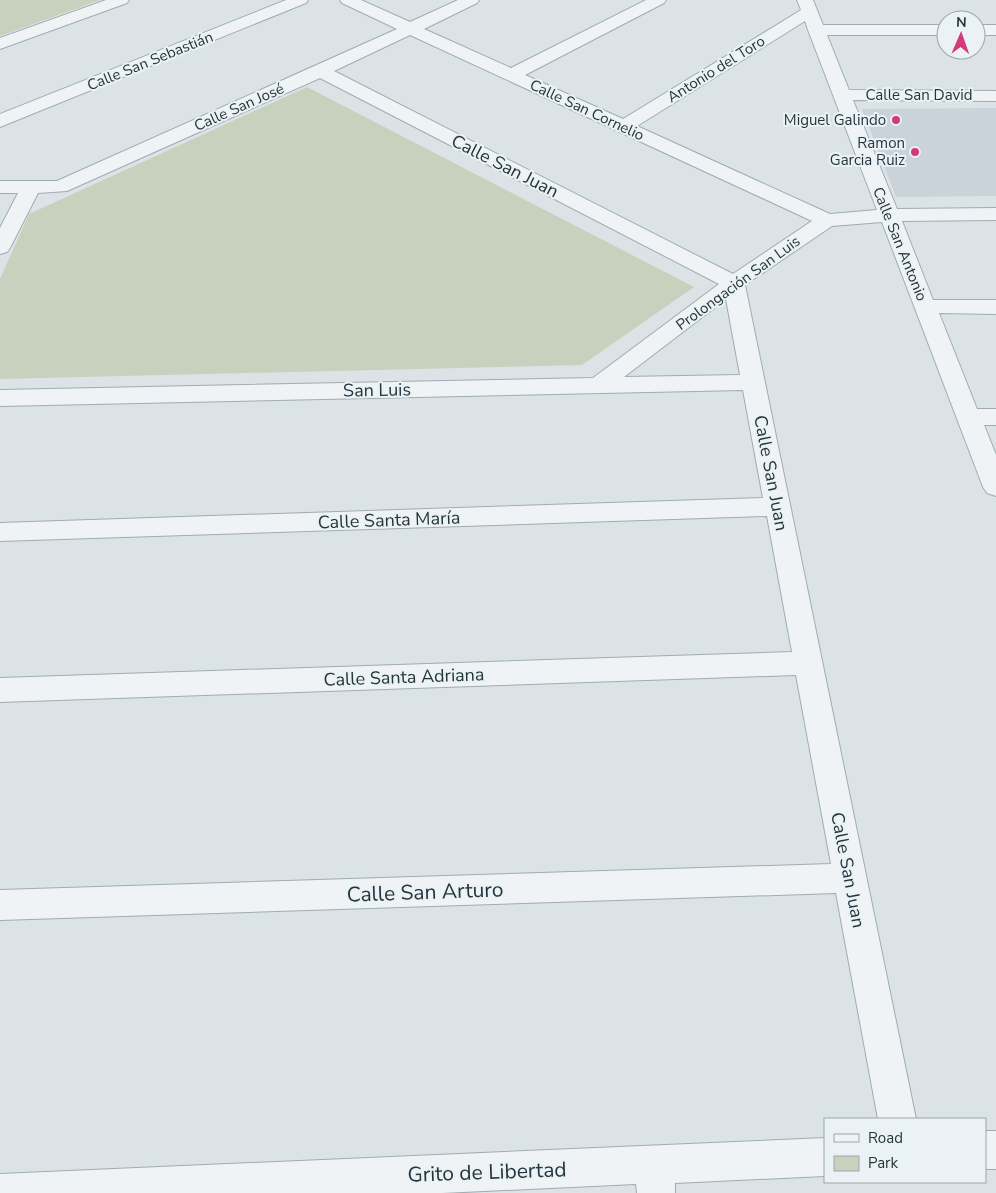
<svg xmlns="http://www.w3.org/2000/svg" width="996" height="1193" viewBox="0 0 996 1193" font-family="'Nunito Sans',sans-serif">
  <rect width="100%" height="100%" fill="#dce3e7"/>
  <!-- built -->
  <path fill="#cad3d9" d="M996,108v88l-100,1 -34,-88z"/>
  <!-- green -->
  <path fill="#c8d1bd" d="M0,0h100l-100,36z
    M307,87l387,200 -112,78 -582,14v-100l29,-65z"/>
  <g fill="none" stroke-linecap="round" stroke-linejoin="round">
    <defs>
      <path id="minor" d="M106,0h23l-2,3 -127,46v-11z
        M286,0h22l-2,3 -306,124v-13z
        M340,0h21l49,22 48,-22h21l-2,3 -53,26 87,39 135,-68h20l-2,3 -139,72 98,44 178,-109 -4,-10h16l10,25h123v10h-119l22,55 147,1v10l-143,-1 44,109 99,-1v12l-94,1 31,79h63v14l-57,-1 38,96h19v16h-12l12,30v41l-9,-3 -4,-6 -101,-265 -50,4 -87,59 171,834h-38l-42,-226 -836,27v-30l831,-26 -35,-189 -796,27v-24l792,-26 -25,-136 -767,25v-18l763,-25 -20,-108 -743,16v-16l593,-12 126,-94 -399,-206 -253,113 -29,2 -28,55 -3,4 -7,2v-26l18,-35h-18v-12h57l340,-152 -55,-26zM805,21l3,9 69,180 -47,4 -193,-88zM410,35l402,186 -79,53 -399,-203zM726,299l14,76 -116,2z
        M976,25h20v10h-20z
        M985,1131h11v38h-11z
        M825,1138v38l-150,7v10h-38l-1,-9 -194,9h-442v-19z"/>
    </defs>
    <!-- minor casing -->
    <use href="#minor" stroke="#a1abb1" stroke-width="2"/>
    <!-- minor -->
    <use href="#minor" fill="#eff3f5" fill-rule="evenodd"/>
  </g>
  <!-- markers -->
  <g fill="#d33a7b" stroke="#ebf2f5" stroke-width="2">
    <circle cx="896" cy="120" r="5"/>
    <circle cx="915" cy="152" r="5"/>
  </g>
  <g text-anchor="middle" stroke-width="4" stroke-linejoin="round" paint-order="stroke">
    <!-- far-street labels -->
    <g font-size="15" fill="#25353e" stroke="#ebf2f5">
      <text transform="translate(150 61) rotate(-22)" y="5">Calle San Sebastián</text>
      <text transform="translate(716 69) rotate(-32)" y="5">Antonio del Toro</text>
      <text x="919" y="100">Calle San David</text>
      <text transform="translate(239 107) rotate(-24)" y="5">Calle San José</text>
      <text transform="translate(587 110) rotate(25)" y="5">Calle San Cornelio</text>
      <text transform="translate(900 244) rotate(68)" y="5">Calle San Antonio</text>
      <text transform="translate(738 283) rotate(-36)" y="5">Prolongación San Luis</text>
    </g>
    <!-- far-poi labels -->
    <g font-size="15" fill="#25353e" stroke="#ebf2f5" text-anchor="end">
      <text x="886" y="125">Miguel Galindo</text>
      <text x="905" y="148">Ramon<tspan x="905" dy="17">Garcia Ruiz</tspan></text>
    </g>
    <!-- street labels -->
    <g font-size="18" fill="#25353e" stroke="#ebf2f5">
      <text transform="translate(505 166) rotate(27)" y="6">Calle San Juan</text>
      <text transform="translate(377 390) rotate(-1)" y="6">San Luis</text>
      <text transform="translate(771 473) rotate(79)" y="6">Calle San Juan</text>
      <text transform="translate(389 520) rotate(-2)" y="6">Calle Santa María</text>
      <text transform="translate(404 677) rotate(-2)" y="6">Calle Santa Adriana</text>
      <text transform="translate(848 870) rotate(79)" y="6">Calle San Juan</text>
    </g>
    <!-- near-street labels -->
    <g font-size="21" fill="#25353e" stroke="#ebf2f5">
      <text transform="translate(425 892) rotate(-2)" y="7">Calle San Arturo</text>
      <text transform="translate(487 1172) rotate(-2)" y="7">Grito de Libertad</text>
    </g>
  </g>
  <!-- legend -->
  <rect x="824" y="1118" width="162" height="65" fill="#ebf2f5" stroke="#9ca6ac"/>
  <rect x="834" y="1134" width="25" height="8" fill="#eff3f5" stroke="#9ca6ac"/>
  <text x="868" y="1143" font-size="15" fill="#25353e">Road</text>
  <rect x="834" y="1156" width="25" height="15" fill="#c8d1bd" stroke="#9ca6ac"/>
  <text x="868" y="1168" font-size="15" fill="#25353e">Park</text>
  <!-- north arrow -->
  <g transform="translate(961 35) rotate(2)"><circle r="24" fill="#ebf2f5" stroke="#9ca6ac"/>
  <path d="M0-4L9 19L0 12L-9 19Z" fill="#d33a7b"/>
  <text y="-8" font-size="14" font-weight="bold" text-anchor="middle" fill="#25353e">N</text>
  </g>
</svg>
